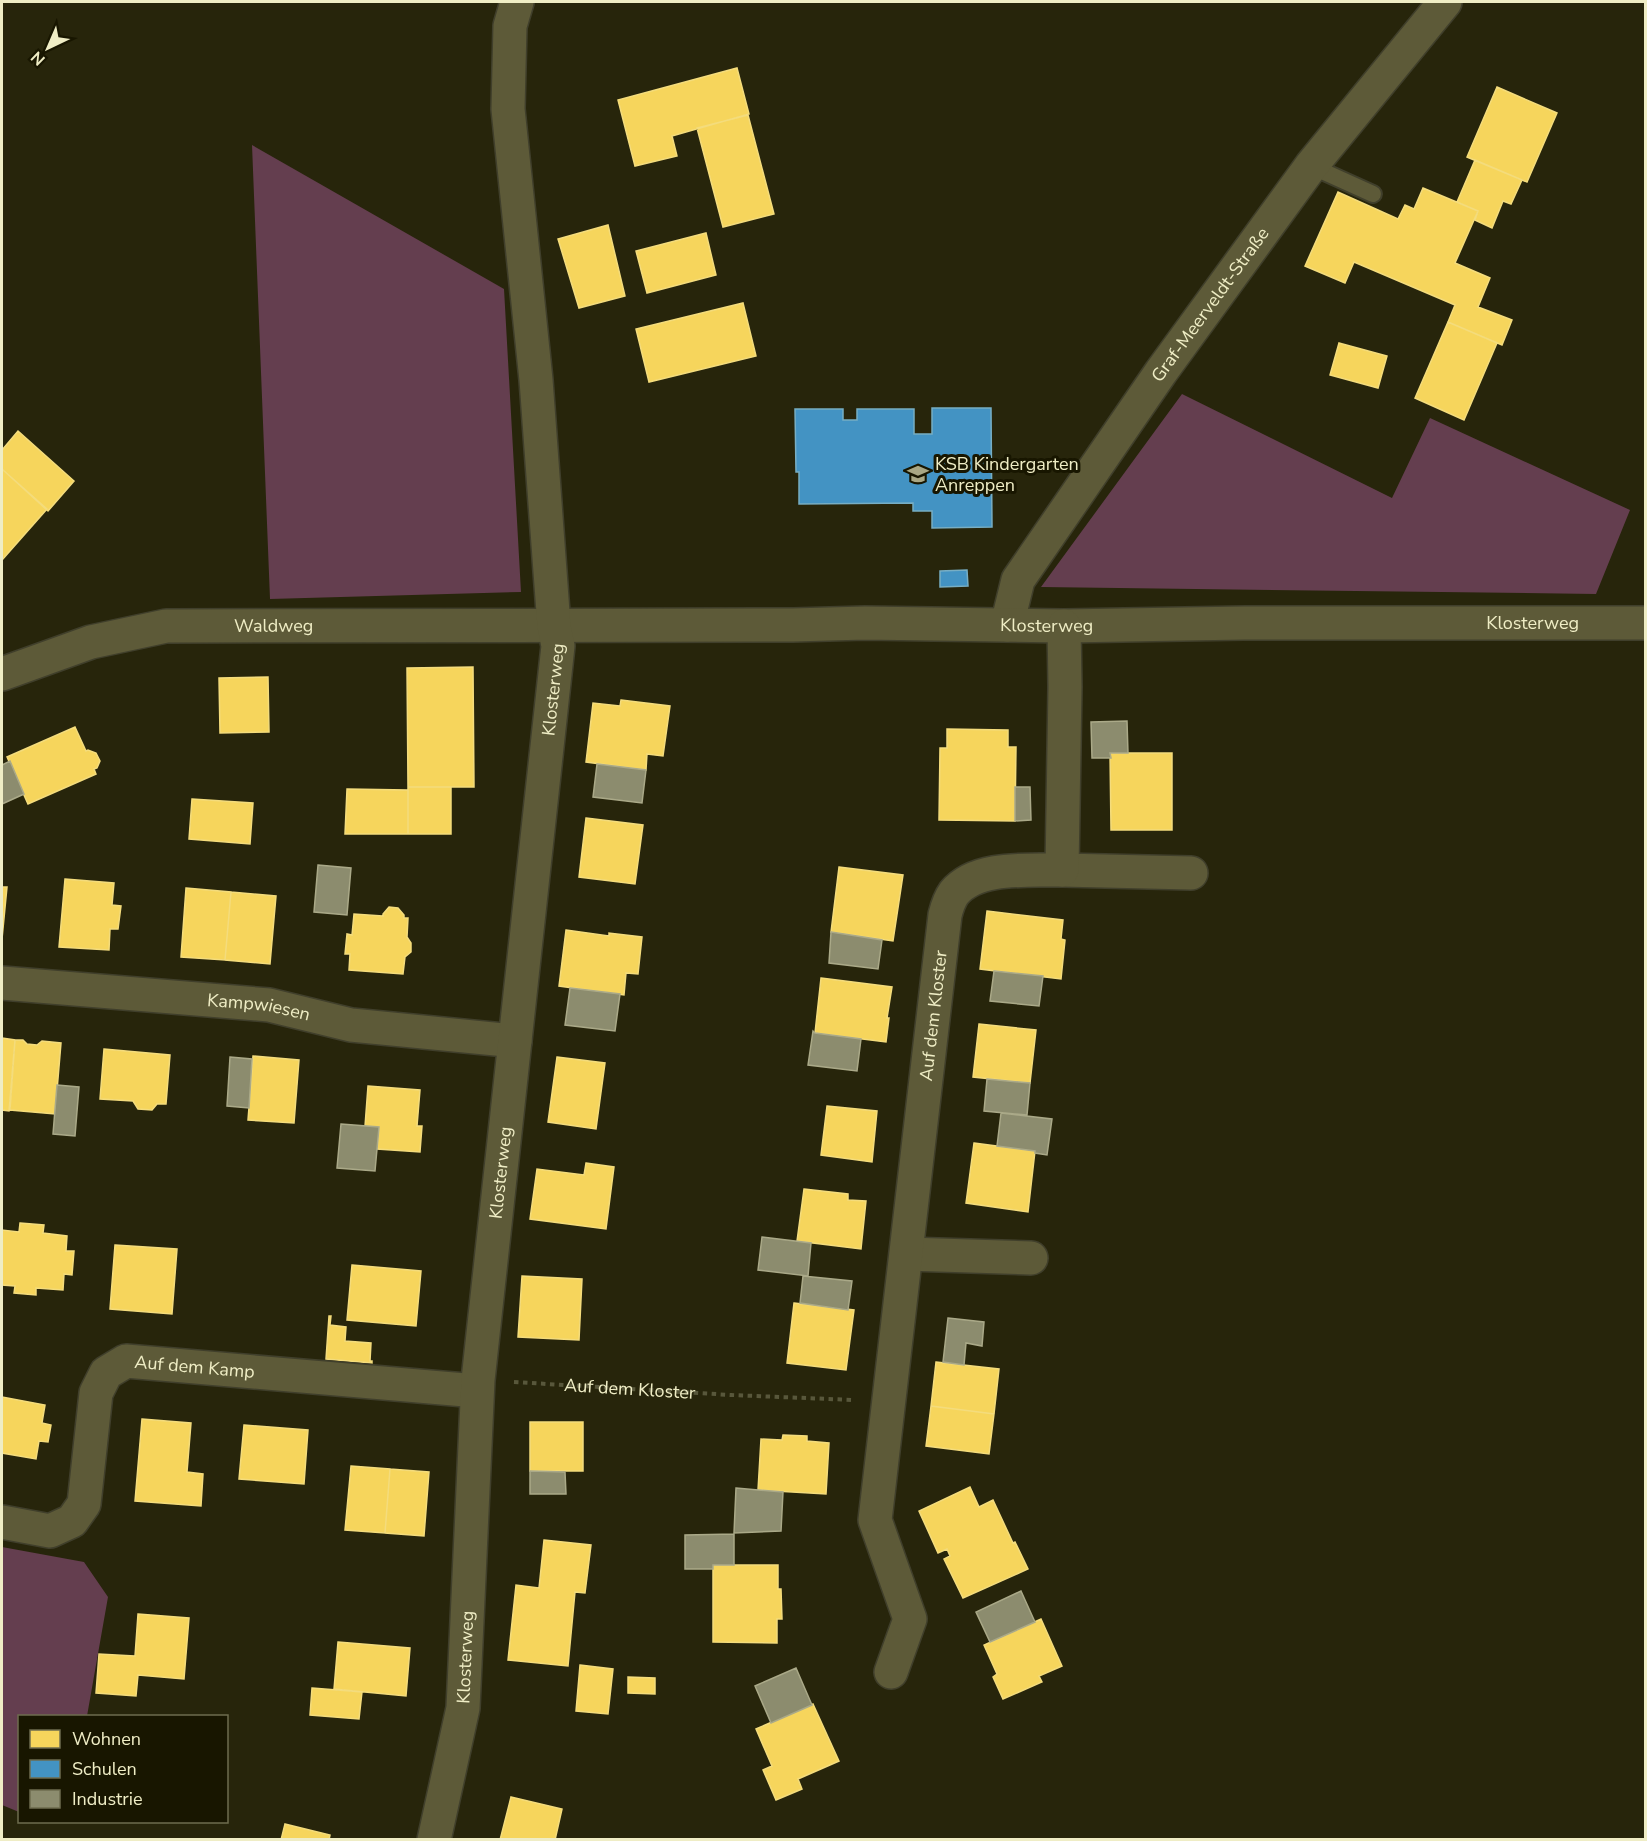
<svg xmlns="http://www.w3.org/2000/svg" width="1647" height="1841" viewBox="0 0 1647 1841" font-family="'Nunito Sans',sans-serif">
  <rect width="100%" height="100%" fill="#27250b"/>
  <!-- green -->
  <path fill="#643e4f" d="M252,145l252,144 17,303 -251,7z
    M1182,394l210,104 38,-80 200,92 -34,84 -555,-7z
    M2,1547l82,15 24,35 -21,119h-67l-1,96 -17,-7z"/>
  <!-- homes -->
  <path fill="#f6d55c" stroke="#f4dc7c" stroke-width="1.5" d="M737,68l12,46 -77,22 5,20 -42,10 -17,-66z
    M1497,87l60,26 -30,69 -60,-25z
    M748,115l26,99 -51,13 -26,-99z
    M1475,160l47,20 -11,24 -8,-3 -11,27 -17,-8 3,-9 -21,-9z
    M1423,188l55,23 -23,52 35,15 -12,29 34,13 -10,25 -54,-23 7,-17 -101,-43 -9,21 -40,-17 33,-74 60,27 7,-14 9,4z
    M608,225l17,71 -46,12 -21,-69z
    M706,233l10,42 -69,18 -11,-42z
    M743,303l13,53 -107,26 -13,-53z
    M1448,322l49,21 -33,77 -49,-22z
    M1339,343l48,13 -9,32 -48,-13z
    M18,431l56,50 -26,30 -46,-42v-19z
    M3,470l44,39 -45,51v-88z
    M473,667l1,120h-66l-1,-119z
    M268,677l1,55 -49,1 -1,-55z
    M621,700l49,6 -7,50 -16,-2 -1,16 -60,-8 7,-59 27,3z
    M75,727l11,24 2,-1 8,3 4,8 -3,7 -3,1 2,5 -68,30 -21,-47z
    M947,729l61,1v17h8l-1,74 -76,-1 1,-72h7z
    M1110,753h62v77h-61z
    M408,787h43v47h-43z
    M347,789l61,1v44h-63z
    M192,799l61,4 -3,41 -61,-5z
    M586,818l57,7 -8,59 -56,-7z
    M839,867l64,8 -10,66 -62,-9z
    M65,879l49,4 -2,22 9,1 -3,23h-8l-1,21 -50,-3z
    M2,887h5l-5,52z
    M186,888l45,4 -6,68 -44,-3z
    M231,892l45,4 -6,68 -45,-4z
    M389,907l9,1 6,7v3h4l-1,19 4,6v9l-6,5 -2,17 -54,-4 1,-16h-5l2,-20 5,1 2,-21 29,2v-2z
    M987,911l76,9 -2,19 4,1 -4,39 -81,-10z
    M566,930l43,6v-3l33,4 -4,37 -12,-1 -2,22 -65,-9z
    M821,978l71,9 -5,31h2l-3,24 -71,-9z
    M979,1024l57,6 -6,53 -57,-6z
    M2,1038l13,2 -6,71 -7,-1z
    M15,1040h8l4,4 10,1 5,-4 19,2 -6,71 -45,-4z
    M104,1049l66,6 -4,49h-9l-5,6 -14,-1 -5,-8 -33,-2z
    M253,1056l46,4 -5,63 -46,-3z
    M557,1057l48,6 -9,66 -48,-7z
    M368,1086l52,4 -3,36h5l-2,26 -43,-3 2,-22 -14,-1z
    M827,1106l50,5 -5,51 -51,-7z
    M974,1143l61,8 -7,61 -62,-9z
    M586,1163l28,4 -8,62 -76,-10 7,-50 47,6z
    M804,1189l44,5v6l18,1 -5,48 -64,-8z
    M20,1223l24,2 -1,8 24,3 -1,15h8l-2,24 -8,-1 -1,16 -27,-2v7l-22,-2 1,-7 -13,-1v-55l17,2z
    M115,1245l62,4 -5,65 -62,-5z
    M352,1265l69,6 -5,55 -69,-6z
    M522,1276l60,3 -3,61 -61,-3z
    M794,1303l60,7 -8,60 -59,-7z
    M329,1316h2l-1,9 16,2 -1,14 26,2 -1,18h2v2l-46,-4z
    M936,1362l63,7 -5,45 -63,-8z
    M2,1397l43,8 -3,18 9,2 -3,17 -9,-1 -3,18 -34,-6z
    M931,1406l63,8 -5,40 -63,-8z
    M142,1419l49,4 -4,49 16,2 -2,32 -66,-5z
    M530,1422h53v49h-53z
    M244,1425l64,5 -4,54 -65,-5z
    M783,1435l24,1v5l22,2 -3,51 -68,-4 3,-51 21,1z
    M351,1466l39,3 -5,64 -40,-3z
    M390,1469l39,3 -5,64 -39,-3z
    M970,1487l9,20 14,-7 20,43 2,-1 13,27 -65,29 -19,-39 6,-3 -3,-7 -9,4 -19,-42z
    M544,1540l47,5 -6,48 -10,-1 -7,74 -60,-6 8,-75 23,3z
    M713,1565h65v24h3l1,30h-5v24l-64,-1z
    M138,1614l51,4 -5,61 -46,-4 -2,21 -40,-3 3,-39 36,2z
    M1041,1619l21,47 -23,10 3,6 -39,17 -10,-22 4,-3 -13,-29z
    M338,1642l72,6 -4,48 -72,-7z
    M580,1665l33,4 -5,45 -32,-3z
    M628,1677l27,1v16l-27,-1z
    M312,1688l50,4 -3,27 -49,-4z
    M813,1704l26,57 -41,18 4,10 -26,11 -13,-30 9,-4 -16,-37z
    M511,1797l51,12 -7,31h-55z
    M285,1824l45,11 -1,5h-48z"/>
  <!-- schools -->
  <path fill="#4393c3" stroke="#77aec4" stroke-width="1.5" d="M932,408h59l1,119 -60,1v-17h-19v-8l-114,1v-32h-3l-1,-63h48v11h14v-11h57v25h18z
    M967,570l1,16 -28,1v-16z"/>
  <!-- industry -->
  <path fill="#8c8c6e" stroke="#aaa988" stroke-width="1.5" d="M1127,721l1,32h-18l1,5h-19l-1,-36z
    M10,761l14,33 -22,10v-39z
    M597,764l49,6 -4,33 -49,-6z
    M1015,787h15l1,33 -16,1z
    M318,865l33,3 -4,47 -33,-3z
    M831,932l51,8 -4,29 -49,-6z
    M994,971l49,5 -4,30 -49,-5z
    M570,988l50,6 -5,37 -50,-6z
    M813,1031l2,2 46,6 -4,32 -49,-6z
    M230,1057l22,2 -3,49 -22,-2z
    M987,1079l43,4 -3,32 -43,-4z
    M57,1085l22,2 -4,49 -22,-2z
    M1001,1113l51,6 -5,36 -12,-2v-2l-38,-5z
    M341,1124l38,3 -4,44 -38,-3z
    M762,1237l49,6 -3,33 -50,-6z
    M803,1276l49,5 -4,29 -48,-7z
    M948,1318l36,4 -2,24 -16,-3 -2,22 -21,-3z
    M530,1471l35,1 1,22h-36z
    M736,1488l47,4 -2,39 -47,2z
    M734,1534v31h-21v4h-28v-34z
    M1021,1591l14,31 -45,20 -14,-30z
    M796,1668l16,37 -41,18 -16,-37z"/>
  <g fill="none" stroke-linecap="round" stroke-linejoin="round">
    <defs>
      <path id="service" d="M1311,166l62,28"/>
      <g id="minor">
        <path id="s2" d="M1007,625l11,-45 143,-208 150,-206 134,-164"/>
        <path id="s3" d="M2,674l89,-32 75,-16 627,-1 72,-2 199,3 180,-3h402"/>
        <path d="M1062,870l129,3"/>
        <path id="s4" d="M2,983l267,22 82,20 164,16"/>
        <path d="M907,1254l124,4"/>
        <path id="s5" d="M2,1522l48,9 22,-10 12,-17 12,-111 10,-20 20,-12 351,30"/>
        <path id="s6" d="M891,1672l19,-53 -35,-99 70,-605c2,-8 4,-15 9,-22 23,-28 75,-22 108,-23l3,-183 -1,-61"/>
        <path id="s7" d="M434,1840l29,-132 15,-328 80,-734 -4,-20 -18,-246 -28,-271 2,-83 7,-24"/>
      </g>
    </defs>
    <!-- service casing -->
    <use href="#service" stroke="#403f2b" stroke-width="20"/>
    <!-- minor casing -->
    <use href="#minor" stroke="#403f2b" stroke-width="36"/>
    <!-- path -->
    <path stroke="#58573b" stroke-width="4" stroke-dasharray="4.5 4.5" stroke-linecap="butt" id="s1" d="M514,1382l217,13 123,5"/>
    <!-- service -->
    <use href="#service" stroke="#5d5a38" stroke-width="16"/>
    <!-- minor -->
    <use href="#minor" stroke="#5d5a38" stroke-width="33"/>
  </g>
  <!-- icons -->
  <defs>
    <symbol id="school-bare" viewBox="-9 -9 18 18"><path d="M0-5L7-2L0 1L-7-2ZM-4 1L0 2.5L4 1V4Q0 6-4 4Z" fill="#a9a784" stroke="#181600" stroke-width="2.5" paint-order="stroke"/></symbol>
  </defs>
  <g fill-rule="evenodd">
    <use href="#school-bare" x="903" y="459" width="30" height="30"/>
  </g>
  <g text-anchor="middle" stroke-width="6" stroke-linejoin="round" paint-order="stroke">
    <!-- street labels -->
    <g font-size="18" fill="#efedc5" stroke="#181600">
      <text dy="6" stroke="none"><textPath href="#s2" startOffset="382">Graf-Meerveldt-Straße</textPath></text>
      <text dy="6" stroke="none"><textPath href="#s3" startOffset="1538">Klosterweg</textPath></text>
      <text dy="6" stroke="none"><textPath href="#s3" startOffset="1052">Klosterweg</textPath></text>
      <text dy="6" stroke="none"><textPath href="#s3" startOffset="279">Waldweg</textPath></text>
      <text dy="6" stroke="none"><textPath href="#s7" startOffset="1158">Klosterweg</textPath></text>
      <text dy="6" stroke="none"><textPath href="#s4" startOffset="258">Kampwiesen</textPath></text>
      <text dy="6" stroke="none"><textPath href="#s6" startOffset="669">Auf dem Kloster</textPath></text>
      <text dy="6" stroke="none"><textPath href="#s7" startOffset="672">Klosterweg</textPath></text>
      <text dy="6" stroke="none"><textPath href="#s5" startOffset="320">Auf dem Kamp</textPath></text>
      <text dy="6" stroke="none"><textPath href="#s1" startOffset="116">Auf dem Kloster</textPath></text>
      <text dy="6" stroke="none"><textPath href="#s7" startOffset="186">Klosterweg</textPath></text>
    </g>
    <!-- poi labels -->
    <g font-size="18" fill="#efedc5" stroke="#181600" text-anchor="start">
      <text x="935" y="470">KSB Kindergarten<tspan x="935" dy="21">Anreppen</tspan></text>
    </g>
  </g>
  <!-- border -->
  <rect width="1647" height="1841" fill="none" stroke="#efedc5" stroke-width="6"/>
  <!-- legend -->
  <rect x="18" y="1715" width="210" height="108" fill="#181600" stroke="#6e6c4f" stroke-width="1.5"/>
  <rect x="30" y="1730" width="30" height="18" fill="#f6d55c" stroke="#6e6c4f" stroke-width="1.5"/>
  <text x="72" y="1745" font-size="18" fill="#efedc5">Wohnen</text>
  <rect x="30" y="1760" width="30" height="18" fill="#4393c3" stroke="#6e6c4f" stroke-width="1.5"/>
  <text x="72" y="1775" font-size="18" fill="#efedc5">Schulen</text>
  <rect x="30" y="1790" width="30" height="18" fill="#8c8c6e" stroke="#6e6c4f" stroke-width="1.5"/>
  <text x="72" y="1805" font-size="18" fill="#efedc5">Industrie</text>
  <!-- north arrow -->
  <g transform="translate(48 48) rotate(224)" stroke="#181600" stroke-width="4.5" paint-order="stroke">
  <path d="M0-4.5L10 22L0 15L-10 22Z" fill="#efedc5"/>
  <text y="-9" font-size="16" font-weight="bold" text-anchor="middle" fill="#efedc5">N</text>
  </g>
</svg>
